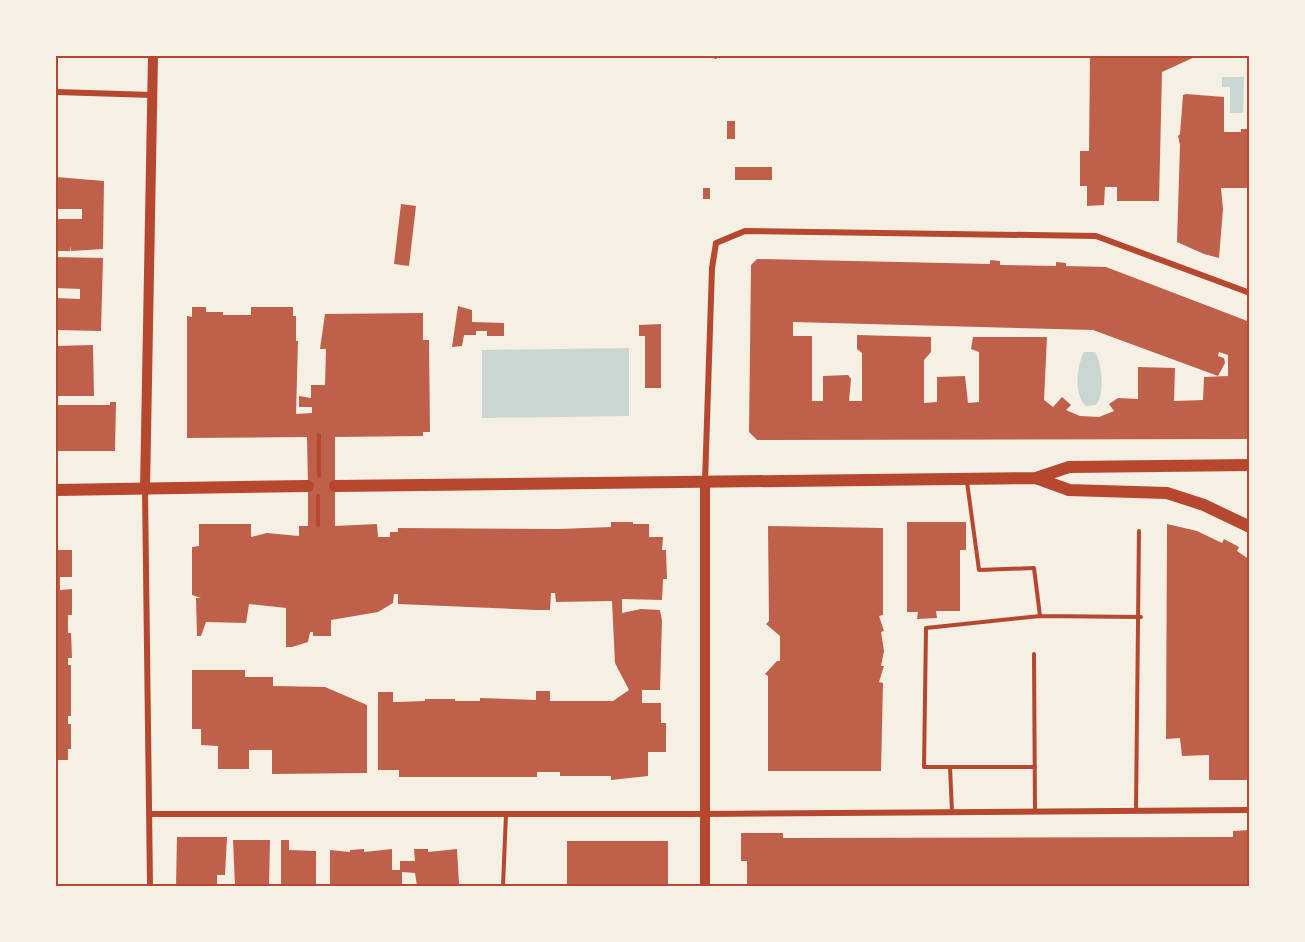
<svg xmlns="http://www.w3.org/2000/svg" width="1305" height="942" viewBox="0 0 1305 942" font-family="Bitter,serif">
  <rect width="100%" height="100%" fill="#f6efe4"/>
  <!-- water -->
  <path fill="#c9d6d2" d="M1222,77h22l-1,36h-13v-26h-8z
    M629,348v68l-147,2v-68z
    M1084,352h11c7,10 10,43 1,53l-10,1c-13,-12 -9,-41 -2,-54z"/>
  <!-- building -->
  <path fill="#bf614a" fill-rule="evenodd" d="M701,56h16v3z
    M1090,56h107l-35,16 -3,129h-42v-14h-12l-1,18 -17,1v-20h-7v-35h9z
    M1186,94l38,3v35h17v-3h8l1,59h-29l2,21 -4,49 -15,-4 -27,-12 3,-97 -2,-9 2,-2 3,-39z
    M727,121h8v18h-8z
    M735,167h37v13h-37z
    M56,177l48,4 -1,68 -32,2v-5l-1,5h-14v-32h26v-10h-26z
    M703,188h7v11h-7z
    M401,204l15,2 -7,60 -15,-2z
    M56,257l47,1 -2,73 -45,-1v-32l24,1v-10l-24,-1z
    M757,259l233,5v-4l10,1v4l56,1v-4l10,1v3l40,1 144,55v117l-493,1 -8,-8 2,-167zM793,322l300,8 125,46 7,-13 -1,-5 -6,-2 1,-4 9,3v21l-24,1 -1,23 -29,1 1,-33 -37,-1v32l-20,-1 -9,6 5,7 -15,6 -19,-1 -14,-6 5,-5 -9,-8 -9,10 -9,-7 3,-63h-74l-2,12 8,3v50l-11,1 -3,-27 -28,1v25l-13,1v-43l7,-8v-15l-74,-2v14l5,4v48h-13l2,-22 -3,-4 -25,1v25h-11v-65h-19z
    M458,306l14,4v12l32,1v13h-17v-5h-11v4h-12l-2,11 -10,1z
    M192,307h14v5h17v3h28v-8h42v9h3v25h2l-2,73 16,-1v-6h-13v-11l12,2v-13h14l1,-36h-6l5,-35 98,-1v27h6l1,92h-7v4l-88,1v89l42,-2 1,13h12v-5h8v-4l161,1 52,-2v-5h22v2h16v13h14l-1,13h4l1,29h-4l-1,21 -40,-1v14l19,-4 19,1 2,11 -2,69h-18v13h19v20h5v29h-18v24l-37,4v-4h-51v-4h-23v5h-138v-7h-21v-78h15v10h5l27,-1v-2h30v2h25v-3l56,2v-9h14v10h63l16,-11 -14,-27 -3,-62 -56,1 -1,-9h-4l-1,17h-14l-138,-6v-10h-4l-1,9 -15,9 -47,8v16h-18v-4h-3l-2,10 -16,5h-6v-39l-37,-4 -3,19 -40,-1 -5,14h-4l-1,-38h5l-9,-3v-48l7,-1v-22h52v13l16,-4 32,3v-10h9v-40l-1,-49 -120,1v-122l5,1z
    M661,324v64h-16v-52h-6v-11z
    M93,345l1,51h-38v-50z
    M110,402h6l-1,49h-59v-46h54z
    M907,522h59v28h-6v61h-24l1,7 -20,1 1,-7h-11z
    M1167,524l30,7 25,12 2,-4 15,8 -2,4 13,9v220h-41v-25l-27,1 -2,-18 -14,1z
    M768,526l115,2v87l-4,1 5,15 -3,1 3,19 -3,15h3l-5,16 4,1 -2,88h-113v-95l-3,-2 12,-13h3v-25l-14,-12 3,-3z
    M56,550h16v27h-12v13l12,-1v26h-4v18h3l1,25h-4v7h3v51h-3v8h3v25h-3v11h-12z
    M192,670h53v7h28v9l52,1 42,18v68l-95,1v-24h-23v19h-31v-23l-17,-1v-16h-9z
    M1250,830v56h-503v-25h-6v-28h42v5l450,-1v-6z
    M177,837h50l-2,38h-8v11h-41z
    M233,840h37l-1,46h-34z
    M281,840h8v10l27,1v35h-35z
    M567,841h101v45h-101z
    M364,849v3l28,-3v21h8v-9h15l-1,-12h14v3l29,-3 2,35 -42,2 -2,-13 -13,-1v14h-72v-36l20,2v-2z"/>
  <g fill="none" stroke-linecap="round" stroke-linejoin="round">
    <!-- path -->
    <path stroke="#b5482f" stroke-width="4" d="M319,476v-41
      M318,525v-29"/>
    <!-- service -->
    <path stroke="#b5482f" stroke-width="4" d="M967,482l12,88 55,-2 6,48 101,1
      M1034,654l1,157
      M950,767l2,45
      M1035,767h-111l2,-139 114,-12
      M1136,810l3,-279
      M503,886l3,-72"/>
    <!-- minor -->
    <path stroke="#b5482f" stroke-width="6" d="M56,92l97,3
      M705,482l7,-214 4,-25 29,-12 351,5 154,57
      M145,489l5,397
      M149,814h555l546,-4"/>
    <!-- tertiary -->
    <path stroke="#b5482f" stroke-width="10" d="M145,489l8,-433
      M705,886v-403"/>
    <!-- secondary -->
    <path stroke="#b5482f" stroke-width="12" d="M1036,478l33,12 98,3 37,12 46,22
      M335,486l701,-8 33,-11 181,-2
      M56,490l252,-4"/>
  </g>
  <!-- border -->
  <rect width="1305" height="942" fill="none" stroke="#f6efe4" stroke-width="114"/>
  <rect x="57" y="57" width="1191" height="828" fill="none" stroke="#b5482f" stroke-width="2"/>
</svg>
